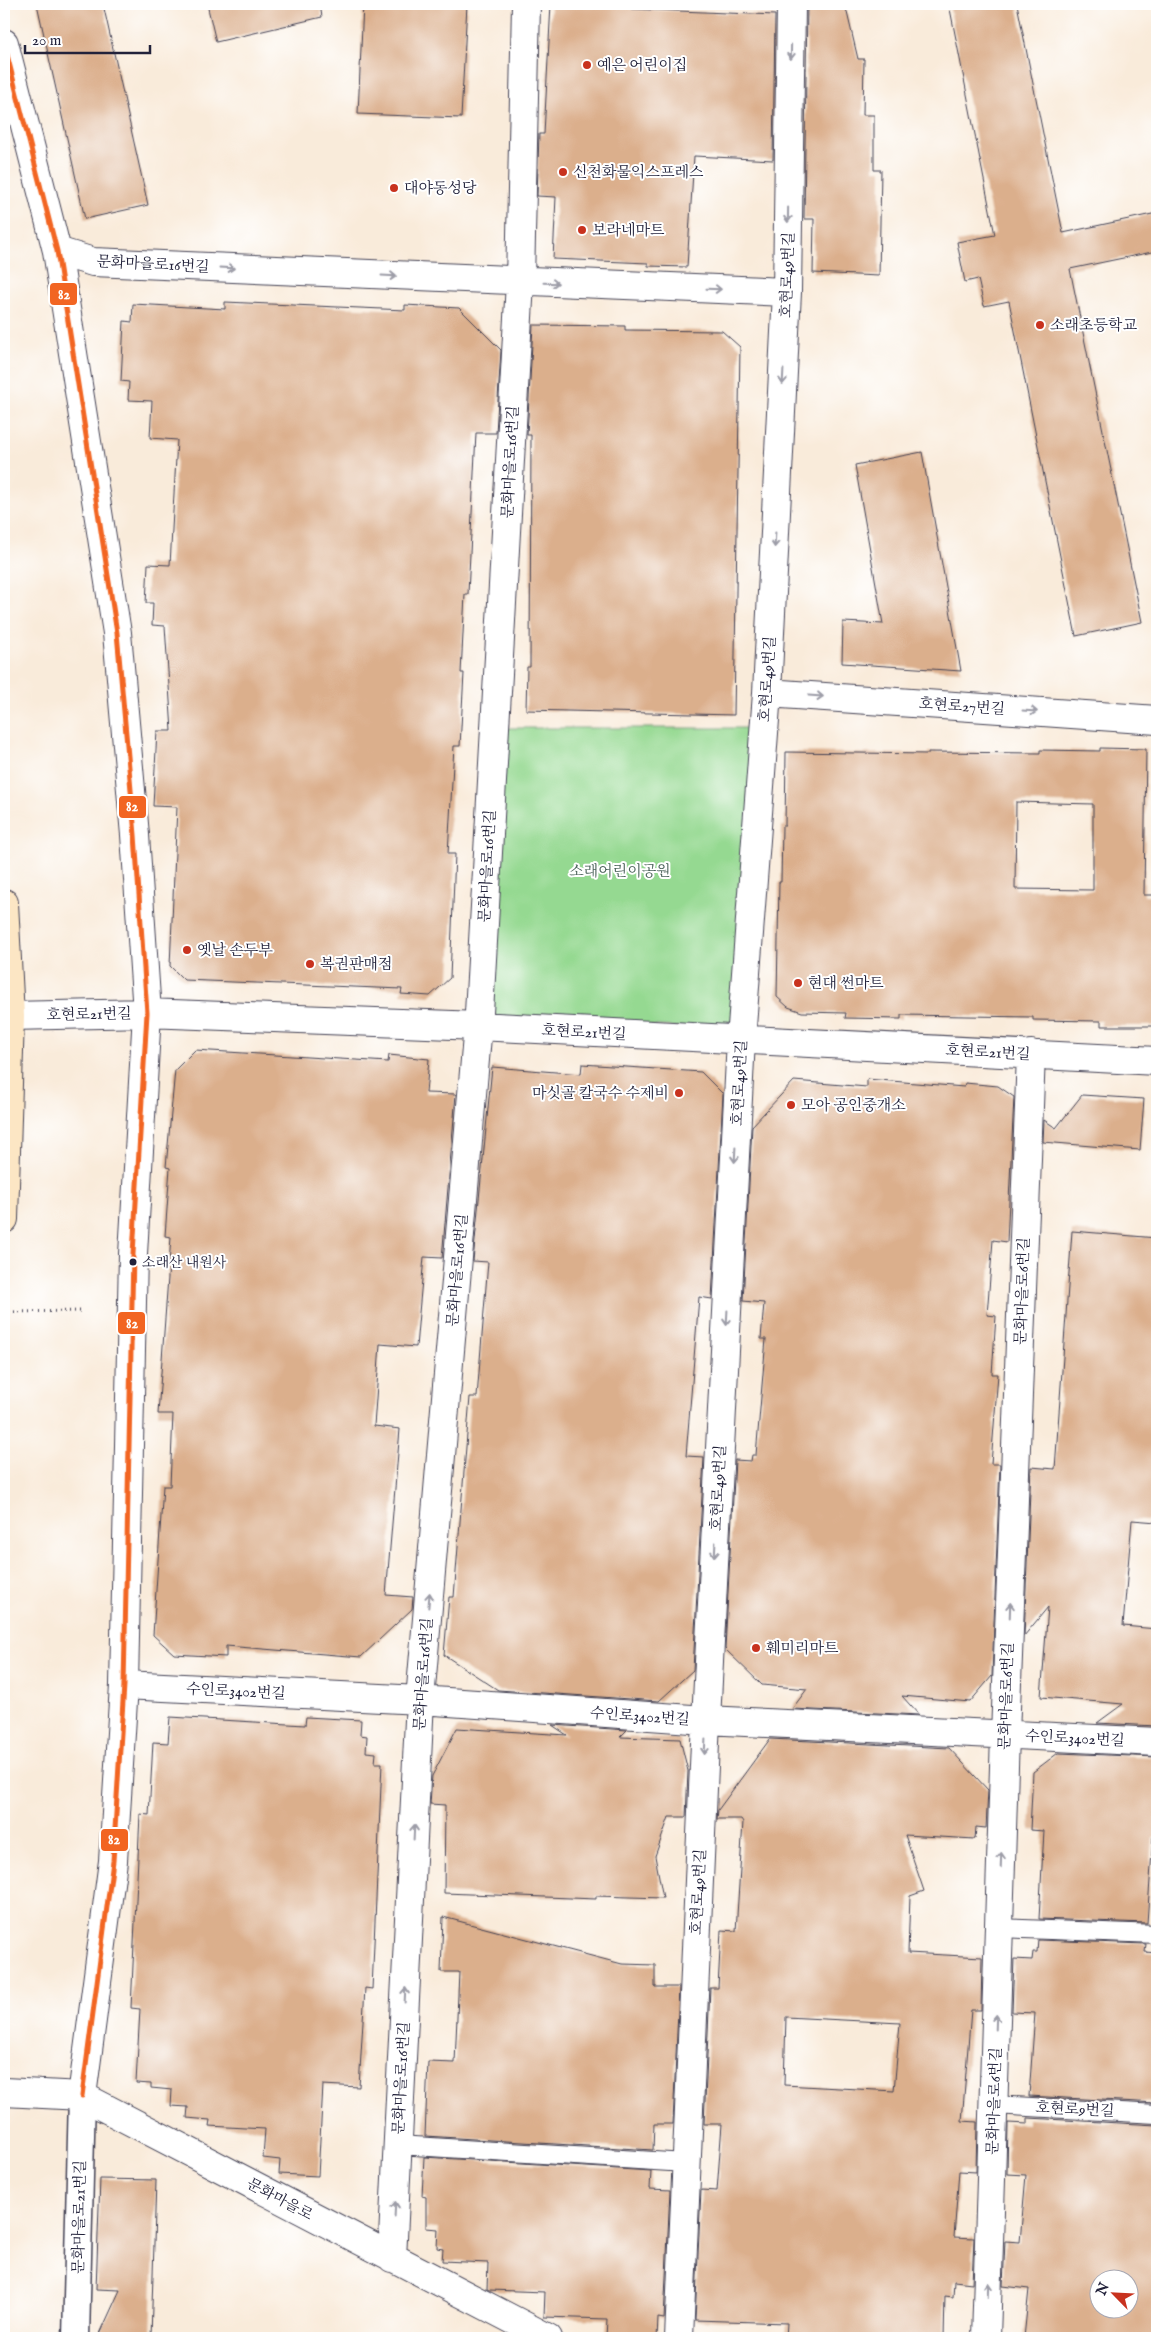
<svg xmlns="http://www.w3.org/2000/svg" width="1161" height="2342" viewBox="0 0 1161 2342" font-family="'IM FELL English','Noto Serif KR',serif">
  <rect width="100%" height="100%" fill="#fff"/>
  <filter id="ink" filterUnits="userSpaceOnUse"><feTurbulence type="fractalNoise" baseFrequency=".02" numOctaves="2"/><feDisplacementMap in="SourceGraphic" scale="10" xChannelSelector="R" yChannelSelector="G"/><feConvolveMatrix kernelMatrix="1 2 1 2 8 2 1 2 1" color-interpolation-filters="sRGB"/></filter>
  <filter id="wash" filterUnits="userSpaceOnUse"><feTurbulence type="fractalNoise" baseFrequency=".0096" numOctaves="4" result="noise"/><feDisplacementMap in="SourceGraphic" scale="20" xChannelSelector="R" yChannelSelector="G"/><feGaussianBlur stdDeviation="1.12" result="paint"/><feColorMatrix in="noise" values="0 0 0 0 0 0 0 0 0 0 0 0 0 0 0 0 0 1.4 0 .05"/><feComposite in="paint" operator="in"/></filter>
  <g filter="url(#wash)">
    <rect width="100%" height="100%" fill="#f9ebda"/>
    <!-- green -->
    <path fill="#95d991" stroke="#5c7e66" d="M502,728h254l-22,302 -248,-13z"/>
    <g id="blocks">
      <!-- building -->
      <path fill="#dbaf8c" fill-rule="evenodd" d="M37,4h66l45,201 -63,14z
        M207,4h113l2,13 -106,25z
        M363,4h104l-6,114 -103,-4z
        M551,4h80v5l144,6 -2,145 -79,-4 -7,111 -39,-1v-3l-95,-4 3,-62 -19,-1 2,-62h5z
        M807,4h38l13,55h6l-1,56h11v55h7l-2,106 -66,-3 1,-54h-10z
        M949,4h68l46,229 94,-20v38l-87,18 72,353 -66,14 -67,-335 -25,5 -6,-27 -13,3 -8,-40 38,-7z
        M225,302l180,8v-5l54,3 42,42 -5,83h-20l-8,161h-3l-4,79h3l-4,73h-6l-6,108h7l-5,124 -20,18 -29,-2 1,-5 -218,-9 -14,-14 7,-159 -24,-1 4,-75h15l-7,-105 -13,-1 1,-22h-7l2,-39 22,1 7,-125 -27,-2 2,-37 -24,-1 1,-18 -8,-1 3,-60 8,1 1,-18 92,5z
        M533,325l92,1v4l97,1 18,16 -6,368 -208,-5 1,-43h3l1,-232h-4z
        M922,452l39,219 -119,-8 1,-41 40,2 -28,-159z
        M1100,748l46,1 -2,146h13v131h-56v-5l-68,-1v-3l-132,-2v4l-56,-1 1,-5 -44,-1 -14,-5 -11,-10 2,-115h2l1,-56h3l1,-74 142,2v-2l112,1v-3l60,1zM1016,802l77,2v86l-78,-1z
        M195,1050l193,12 1,-7 40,4 -3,34 30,1 -14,164 -18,-1 -8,90 -36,-3 -6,82 26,3 -14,166 27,2 -1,12 -51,48 -135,-11v11l-52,-3 -21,-19 10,-149h7l3,-72h-15l13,-177 -6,-1 5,-68 -4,-1 9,-97z
        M582,1064l119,8 22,22 -11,205 -13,-2 -13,159 18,1 -11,213 -34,31 -161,-11 -54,-35 5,-58h5l16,-200h7l11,-135 -15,-1 19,-194 89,7z
        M867,1079l97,8 1,-4 33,3 16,11 -7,145 -14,-2 -6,75 9,1 -4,58h6l-7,90h9l-8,212 -22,26 -68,-6 17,19 -127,-6 15,-20 -45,-4 -37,-36 10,-189 16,1 1,-6h4l10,-116h-5l3,-36 -21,-2 9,-175 42,-45 73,6z
        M1082,1095l62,4 -4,51 -97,-8 1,-22 12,8z
        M1072,1231l85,7v284l-25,-2 -9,106 34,3v97l-60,-3 26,-19 -82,-7 7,-90 -24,29 7,-169 24,2z
        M170,1717l135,8 1,-8 55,3 -1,15 7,1 -1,16 10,1 -1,10h7l-10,226 -7,-1 -6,99 -36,-2 -5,91 -39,-2 1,-14 -17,-2 2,-29 -56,-3 1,-6 -23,-2 1,-11 -17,-1 1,-16 -21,-2v-4l-15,-1 4,-74 -9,-1 9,-194 9,1 4,-73 15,1z
        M552,1725l75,5 -7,7 60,2 8,32 -2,46h-17l-14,39 8,42 -67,-2v3l-152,-6 1,-88 -15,-1 2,-28 25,-48 110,7z
        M770,1739l179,9 39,42 -2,38 -10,-1 -1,12 -70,-4 19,56 -14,5 -2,57 74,4 -1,53h-10l-9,111 15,1 -1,50 -17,-1 -5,66 20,1 -2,45 -18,-2 -1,16 -8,-1 -1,42h-158l1,-15 -92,-3 6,-130 16,1 5,-67h-18l6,-136h8l3,-58 15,1 7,-109 -2,-3h-24l1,-9zM786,2017l114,6 -6,68 -110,-6z
        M1058,1753l99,4v80h-4l-6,86 -108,-4 5,-88 -14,-1 3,-58z
        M443,1917l179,47 33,1v22h24l-6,137h-19l-1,26 -228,-14 3,-74 27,1 4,-91h-18z
        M1038,1940l108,4 -1,8 12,1v150l-128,-7 6,-83 -23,-1 2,-53 18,1 1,-8h4z
        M1028,2118l128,7 1,36 -3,60 3,1v116h-133l5,-49 -26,-3 2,-45 15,1 6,-67 -19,-1 1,-51 20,1zM1098,2280h30v30h-30z
        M424,2157l227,14 -1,18 20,1 -6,129 -6,-1 -1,20h-51l1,-19 -63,-2 1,-25 -56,-2 -2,-1 1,-26 -46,-2 1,-12 -6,-1 1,-19 -12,-1v-31l-4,-1z
        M100,2179l56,1 -5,158h-53l22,-48 -24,-1z"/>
    </g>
  </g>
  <g filter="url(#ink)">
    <use href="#blocks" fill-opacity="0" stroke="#424053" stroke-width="1"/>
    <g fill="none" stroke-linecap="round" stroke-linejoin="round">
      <defs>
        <path id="service" d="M999,1928l158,6
          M994,2105l163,9
          M398,2145l288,18"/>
        <path id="pedestrian" d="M76,2338l6,-242"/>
        <path id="minor" d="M4,43l53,208 60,382 18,202 12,178 -14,241 -9,431 -11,176 -31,235
          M57,251l36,11 694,30
          M767,693l390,27
          M10,1016l137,-3 331,13 679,35
          M124,1685l296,15 286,20 451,22
          M4,2092l78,4 466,242
          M392,2258l28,-558 59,-687 41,-731 6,-278
          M679,2338l27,-618 35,-680 26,-347 20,-401 4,-288
          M986,2338l19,-603 26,-681"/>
        <path id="secondary" d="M4,903l6,113 -6,203"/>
      </defs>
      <!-- service casing -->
      <use href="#service" stroke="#424053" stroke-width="20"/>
      <!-- pedestrian casing -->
      <use href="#pedestrian" stroke="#424053" stroke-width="29"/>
      <!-- minor casing -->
      <use href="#minor" stroke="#424053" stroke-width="30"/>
      <!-- secondary casing -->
      <use href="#secondary" stroke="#424053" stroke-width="30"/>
      <!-- path -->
      <path stroke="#424053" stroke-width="3" stroke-dasharray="1 4" stroke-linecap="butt" d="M4,1312l80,-1"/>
      <!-- service -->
      <use href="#service" stroke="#fff" stroke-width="18"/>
      <!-- pedestrian -->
      <use href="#pedestrian" stroke="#fff" stroke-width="26"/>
      <!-- minor -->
      <use href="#minor" stroke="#fff" stroke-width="28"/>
      <!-- secondary -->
      <use href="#secondary" stroke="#fce6c4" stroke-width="28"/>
      <defs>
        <path id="bus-1" d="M4,43l53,208 60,382 18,202 12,178 -14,241 -9,431 -11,176 -31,235"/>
      </defs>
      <!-- bus-1 casing -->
      <use href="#bus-1" stroke="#fff" stroke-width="9"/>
      <!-- bus-1 -->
      <use href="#bus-1" stroke="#f26522" stroke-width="5"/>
    </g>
    <!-- one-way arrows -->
    <defs><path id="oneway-shaft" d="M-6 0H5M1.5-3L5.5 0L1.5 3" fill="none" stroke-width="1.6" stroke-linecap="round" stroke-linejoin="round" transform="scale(1.25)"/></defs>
    <g stroke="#9c9ca7">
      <use href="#oneway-shaft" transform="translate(791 52) rotate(91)"/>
      <use href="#oneway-shaft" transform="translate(788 215) rotate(91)"/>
      <use href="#oneway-shaft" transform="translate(227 268) rotate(3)"/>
      <use href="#oneway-shaft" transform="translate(389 276) rotate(3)"/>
      <use href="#oneway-shaft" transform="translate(551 283) rotate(2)"/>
      <use href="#oneway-shaft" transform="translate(714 289) rotate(2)"/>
      <use href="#oneway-shaft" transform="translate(783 377) rotate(93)"/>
      <use href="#oneway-shaft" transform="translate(775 540) rotate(93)"/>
      <use href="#oneway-shaft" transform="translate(816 696) rotate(4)"/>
      <use href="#oneway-shaft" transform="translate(1030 711) rotate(4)"/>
      <use href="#oneway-shaft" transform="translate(735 1155) rotate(93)"/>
      <use href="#oneway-shaft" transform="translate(727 1318) rotate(93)"/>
      <use href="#oneway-shaft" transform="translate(715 1550) rotate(93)"/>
      <use href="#oneway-shaft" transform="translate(429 1600) rotate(-85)"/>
      <use href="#oneway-shaft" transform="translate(1010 1610) rotate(-88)"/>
      <use href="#oneway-shaft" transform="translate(705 1747) rotate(93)"/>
      <use href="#oneway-shaft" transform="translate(414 1832) rotate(-87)"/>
      <use href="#oneway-shaft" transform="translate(1001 1860) rotate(-88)"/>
      <use href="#oneway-shaft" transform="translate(405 1995) rotate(-87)"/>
      <use href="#oneway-shaft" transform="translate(996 2022) rotate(-88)"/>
      <use href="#oneway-shaft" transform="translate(395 2209) rotate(-87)"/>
      <use href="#oneway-shaft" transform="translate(988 2290) rotate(-88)"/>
    </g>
  </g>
  <!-- markers -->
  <g fill="#c8321e" stroke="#fff" stroke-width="2">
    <circle cx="587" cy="65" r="5"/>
    <circle cx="563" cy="172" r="5"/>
    <circle cx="394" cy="188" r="5"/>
    <circle cx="582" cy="230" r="5"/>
    <circle cx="1040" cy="325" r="5"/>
    <circle cx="187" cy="950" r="5"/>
    <circle cx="310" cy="964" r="5"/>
    <circle cx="798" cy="983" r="5"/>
    <circle cx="679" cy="1093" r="5"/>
    <circle cx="791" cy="1105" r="5"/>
    <circle cx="756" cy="1648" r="5"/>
  </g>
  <circle fill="#22223b" stroke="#fff" stroke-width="2" cx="133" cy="1262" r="4.5"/>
  <g text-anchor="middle" stroke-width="4" stroke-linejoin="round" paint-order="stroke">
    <!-- bus labels -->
    <g font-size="14" fill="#22223b" stroke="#fff" text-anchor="start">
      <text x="142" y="1267">소래산 내원사</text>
    </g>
    <!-- poi labels -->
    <g font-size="15" fill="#22223b" stroke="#fff" text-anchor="start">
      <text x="597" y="70">예은 어린이집</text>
      <text x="573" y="177">신천화물익스프레스</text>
      <text x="404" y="193">대야동성당</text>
      <text x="592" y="235">보라네마트</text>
      <text x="1050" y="330">소래초등학교</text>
      <text x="197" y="955">옛날 손두부</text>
      <text x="320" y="969">복권판매점</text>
      <text x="808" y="988">현대 썬마트</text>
      <text x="669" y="1098" text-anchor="end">마싯골 칼국수 수제비</text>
      <text x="801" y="1110">모아 공인중개소</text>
      <text x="766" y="1653">훼미리마트</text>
    </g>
    <!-- street labels -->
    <g font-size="15" fill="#22223b" stroke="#fff">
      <text transform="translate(153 264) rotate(3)" y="5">문화마을로16번길</text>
      <text transform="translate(787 275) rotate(-88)" y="5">호현로49번길</text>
      <text transform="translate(510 462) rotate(-87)" y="5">문화마을로16번길</text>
      <text transform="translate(767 679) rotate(-86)" y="5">호현로49번길</text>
      <text transform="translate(962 706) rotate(4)" y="5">호현로27번길</text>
      <text transform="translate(487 866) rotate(-87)" y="5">문화마을로16번길</text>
      <text transform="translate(89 1014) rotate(-1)" y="5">호현로21번길</text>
      <text transform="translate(584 1032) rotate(3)" y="5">호현로21번길</text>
      <text transform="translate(988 1052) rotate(3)" y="5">호현로21번길</text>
      <text transform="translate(739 1083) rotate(-87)" y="5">호현로49번길</text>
      <text transform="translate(457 1270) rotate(-85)" y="5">문화마을로16번길</text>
      <text transform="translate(1022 1291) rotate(-88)" y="5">문화마을로6번길</text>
      <text transform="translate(718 1488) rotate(-87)" y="5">호현로49번길</text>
      <text transform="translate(423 1674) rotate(-86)" y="5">문화마을로16번길</text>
      <text transform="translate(236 1691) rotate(3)" y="5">수인로3402번길</text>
      <text transform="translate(1006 1696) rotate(-88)" y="5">문화마을로6번길</text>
      <text transform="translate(640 1716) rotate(4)" y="5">수인로3402번길</text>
      <text transform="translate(1075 1738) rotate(3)" y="5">수인로3402번길</text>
      <text transform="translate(698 1892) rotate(-87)" y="5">호현로49번길</text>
      <text transform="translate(401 2078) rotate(-87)" y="5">문화마을로16번길</text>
      <text transform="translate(994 2101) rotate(-88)" y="5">문화마을로6번길</text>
      <text transform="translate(1075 2109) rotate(3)" y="5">호현로9번길</text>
      <text transform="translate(280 2199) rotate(28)" y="5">문화마을로</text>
      <text transform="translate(79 2217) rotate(-89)" y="5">문화마을로21번길</text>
    </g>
    <!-- park labels -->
    <g font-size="15" fill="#4a6259" stroke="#fff">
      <text x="620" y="876">소래어린이공원</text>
    </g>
  </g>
  <g stroke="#fff" stroke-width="2">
    <rect x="49" y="282" width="29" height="24" rx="5" fill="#f26522"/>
    <rect x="118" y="795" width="29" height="24" rx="5" fill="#f26522"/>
    <rect x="117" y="1311" width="29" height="24" rx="5" fill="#f26522"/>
    <rect x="100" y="1828" width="29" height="24" rx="5" fill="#f26522"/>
  </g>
  <g font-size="14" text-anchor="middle" font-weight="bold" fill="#fff">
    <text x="64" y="299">82</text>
    <text x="132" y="811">82</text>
    <text x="132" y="1328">82</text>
    <text x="114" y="1844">82</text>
  </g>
  <!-- margin -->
  <rect width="1161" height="2342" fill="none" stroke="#fff" stroke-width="20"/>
  <!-- north arrow -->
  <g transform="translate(1114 2294) rotate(294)"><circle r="24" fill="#ffffff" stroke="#a7a7b1"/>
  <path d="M0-4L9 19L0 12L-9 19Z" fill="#c8321e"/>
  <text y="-8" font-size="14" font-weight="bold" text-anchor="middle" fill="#22223b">N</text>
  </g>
  <!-- scale -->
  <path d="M25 45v8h125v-8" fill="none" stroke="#22223b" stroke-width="2.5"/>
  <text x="32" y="45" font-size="15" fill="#22223b" stroke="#ffffff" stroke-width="4" paint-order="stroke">20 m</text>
</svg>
